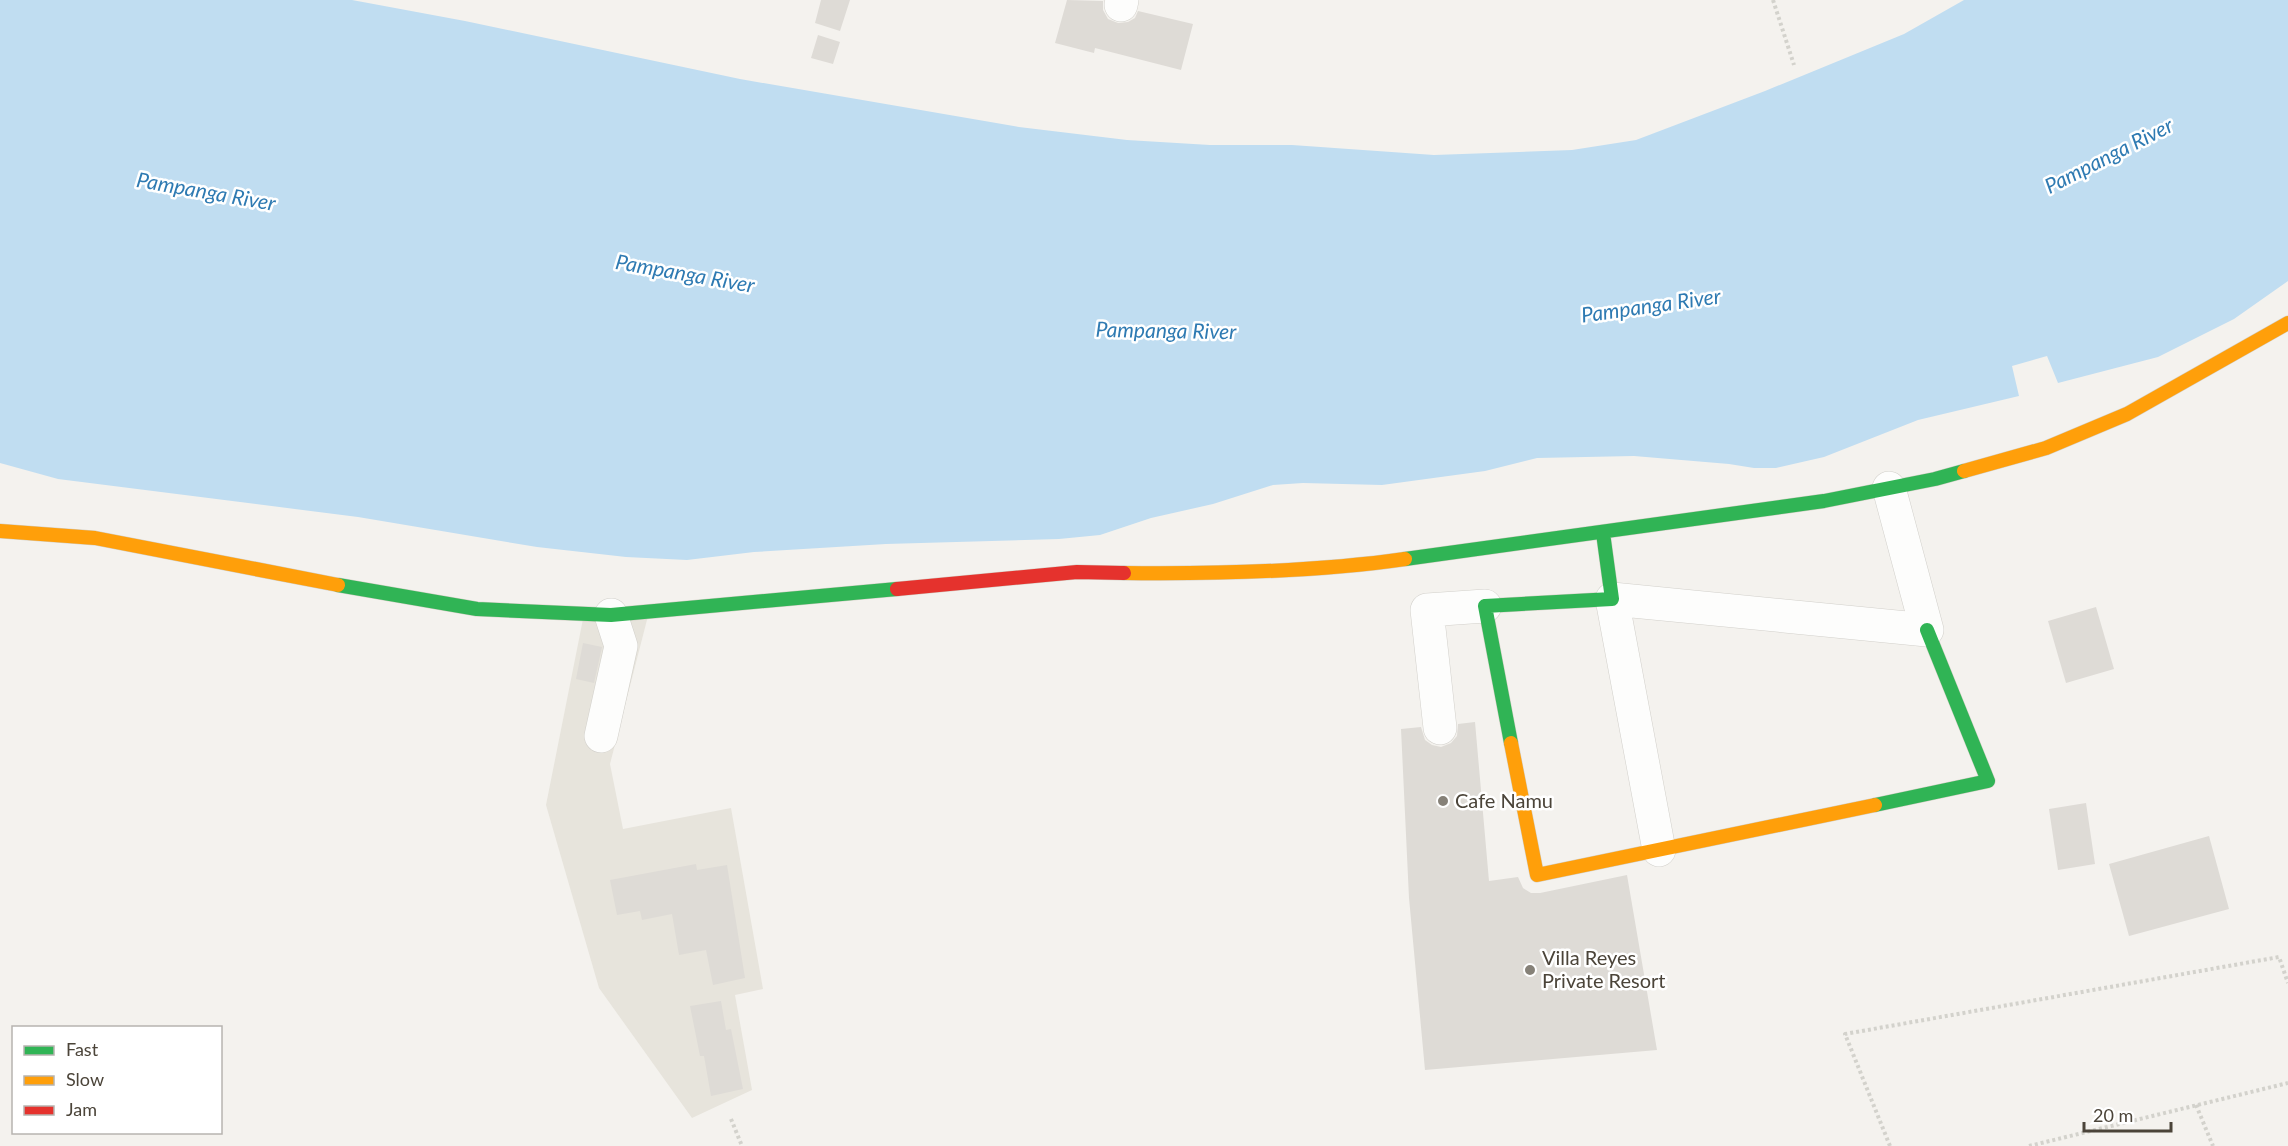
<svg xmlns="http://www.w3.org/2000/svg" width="2288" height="1146" viewBox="0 0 2288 1146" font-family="Lato,sans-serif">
  <rect width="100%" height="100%" fill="#f4f2ee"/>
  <!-- residential -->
  <path fill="#e7e4dc" d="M649,612l-39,152 13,65 108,-21 32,181 -28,6 17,95 -60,28 -93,-130 -53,-183 38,-191z"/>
  <!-- water -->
  <path fill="#c0ddf1" d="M0,0h352l113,21 275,58 279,48 108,13 83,5h82l142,10 138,-5 64,-10 129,-49 139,-57 60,-34h324v281l-54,38 -76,38 -100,26 -11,-27 -35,10 7,30 -101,24 -94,37 -48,11h-22l-25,-4 -95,-8 -97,2 -52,13 -103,14 -79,-2 -30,2 -60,19 -62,14 -51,17 -41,4 -173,5 -132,8 -67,8 -61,-3 -89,-10 -179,-30 -300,-38 -58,-16z"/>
  <!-- building -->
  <path fill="#dedbd6" d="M821,0h29l-10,31 -25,-8z
    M1067,0l36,1v9l5,9 10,4 10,-1 7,-4 3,-7 55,13 -12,46 -86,-22 -1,5 -39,-10z
    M818,35l22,7 -7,22 -22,-6z
    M2096,607l18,62 -48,14 -18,-62z
    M583,643l19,4 -8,36 -18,-4z
    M1475,722l14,159 29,-4 5,11 8,5h9l87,-18 30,175 -232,20 -16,-172 -8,-169 20,-2 4,13 7,5 9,2 10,-4 6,-7 1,-12z
    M2086,803l9,61 -37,6 -9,-61z
    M2209,836l20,73 -100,27 -20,-72z
    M696,864l1,6 30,-5 18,113 -32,7 -7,-35 -27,5 -7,-41 -30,6 -2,-9 -23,4 -7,-35z
    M721,1001l5,29 5,-1 12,60 -32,7 -7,-40h-4l-10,-50z"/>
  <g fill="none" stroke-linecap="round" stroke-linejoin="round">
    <defs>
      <path id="street" d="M1121,5l1,-5
        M1440,728l-13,-118 58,-4
        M601,736l20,-90 -10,-31
        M1659,850l-47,-251 315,31 -38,-142"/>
      <path id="fast" d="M1405,559l419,-58 111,-22 29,-8
        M338,585l139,24 134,6 286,-26
        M1511,743l-26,-137 127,-7 -9,-66
        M1875,805l113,-24 -61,-151"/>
      <path id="slow" d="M1964,471l82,-23 81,-34 161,-91
        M0,531l95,7 243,47
        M1124,573c91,1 191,-1 281,-14
        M1511,743l26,132 338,-70"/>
      <path id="jam" d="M897,589l180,-17 47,1"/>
    </defs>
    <!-- street casing -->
    <use href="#street" stroke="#d2d0cb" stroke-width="34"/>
    <!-- fast casing -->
    <use href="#fast" stroke="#d3cfc5" stroke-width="15"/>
    <!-- slow casing -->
    <use href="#slow" stroke="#d3cfc5" stroke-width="15"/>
    <!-- jam casing -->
    <use href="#jam" stroke="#d3cfc5" stroke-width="15"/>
    <!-- path -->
    <path stroke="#d3d2cc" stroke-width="4" stroke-dasharray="3 3" stroke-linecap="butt" d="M1773,0l21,65
      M2196,1105l17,41
      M731,1119l11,27
      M1890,1146l-45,-112 434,-77 9,26
      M2029,1146l259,-63"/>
    <!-- street -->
    <use href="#street" stroke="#fdfdfc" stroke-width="33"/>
    <!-- fast -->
    <use href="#fast" stroke="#30b455" stroke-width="14"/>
    <!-- slow -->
    <use href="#slow" stroke="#ff9f0a" stroke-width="14"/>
    <!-- jam -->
    <use href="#jam" stroke="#e5322d" stroke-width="14"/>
  </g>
  <!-- markers -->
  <g fill="#868178" stroke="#fff" stroke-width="2">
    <circle cx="1443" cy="801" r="6"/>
    <circle cx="1530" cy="970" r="6"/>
  </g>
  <g text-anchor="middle" stroke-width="5" stroke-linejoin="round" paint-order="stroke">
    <!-- poi labels -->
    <g font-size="20" fill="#4b4439" stroke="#fff" text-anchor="start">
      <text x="1455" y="808">Cafe Namu</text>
      <text x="1542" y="965">Villa Reyes<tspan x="1542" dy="23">Private Resort</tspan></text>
    </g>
    <!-- water labels -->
    <g font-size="21" font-style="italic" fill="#2e7ab2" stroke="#fff">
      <text transform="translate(2109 156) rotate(-27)" y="7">Pampanga River</text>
      <text transform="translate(206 192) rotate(10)" y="7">Pampanga River</text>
      <text transform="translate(685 274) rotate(10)" y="7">Pampanga River</text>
      <text transform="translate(1651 306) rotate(-8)" y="7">Pampanga River</text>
      <text transform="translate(1166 331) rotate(1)" y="7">Pampanga River</text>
    </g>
  </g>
  <!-- legend -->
  <rect x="12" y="1026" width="210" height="108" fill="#ffffff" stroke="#b7b4b0" stroke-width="1.5"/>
  <rect x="24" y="1046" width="30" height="9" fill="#30b455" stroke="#b7b4b0" stroke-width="1.5"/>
  <text x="66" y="1056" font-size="18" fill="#4b4439">Fast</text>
  <rect x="24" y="1076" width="30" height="9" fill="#ff9f0a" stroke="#b7b4b0" stroke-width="1.5"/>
  <text x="66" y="1086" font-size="18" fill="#4b4439">Slow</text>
  <rect x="24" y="1106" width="30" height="9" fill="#e5322d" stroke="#b7b4b0" stroke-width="1.5"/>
  <text x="66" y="1116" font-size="18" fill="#4b4439">Jam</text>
  <!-- scale -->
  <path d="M2084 1122v9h87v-9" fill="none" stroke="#4b4439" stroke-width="3"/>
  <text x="2093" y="1122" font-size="18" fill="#4b4439" stroke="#ffffff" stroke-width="4.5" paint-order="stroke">20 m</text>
</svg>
